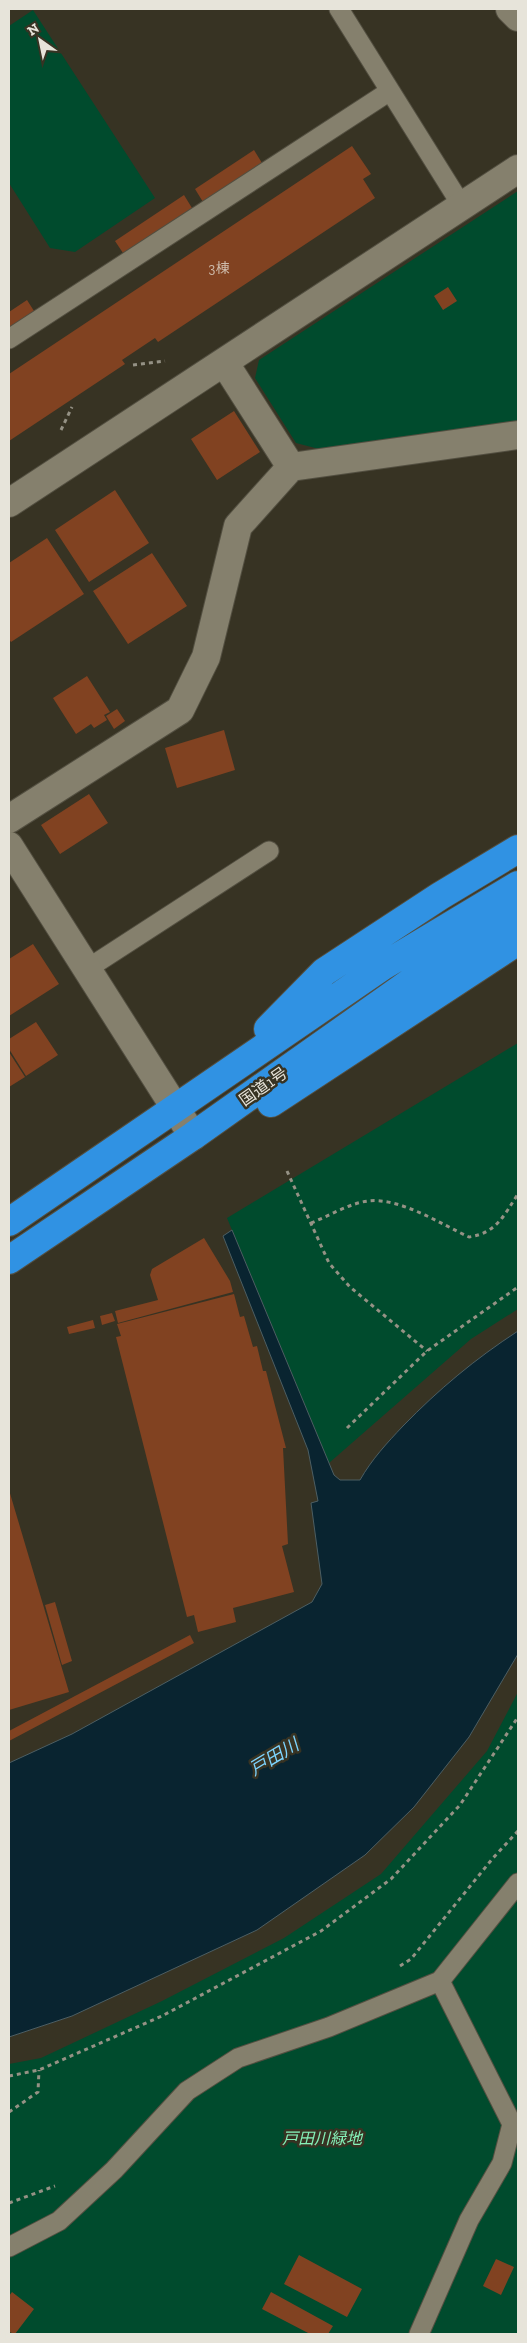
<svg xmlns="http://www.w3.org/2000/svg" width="527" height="2343" viewBox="0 0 527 2343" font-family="'Zilla Slab','Noto Sans JP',serif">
  <rect width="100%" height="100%" fill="#373323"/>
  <!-- green -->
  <path fill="#004b2d" d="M33,10l122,188 -80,54 -25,-4 -41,-65v-157z
    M518,191v234l-199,24 -23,-6 -41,-65 4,-18z
    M518,1043v266l-47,30 -142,124 -102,-245z
    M518,1692v642h-509v-270l32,-6 121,-57 122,-63 97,-64 106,-123z"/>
  <!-- water -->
  <path fill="#092430" stroke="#4c5e63" d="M232,1230l97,233 5,12 6,5h20c12,-21 27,-37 43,-54 36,-37 72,-67 115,-95v323l-49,83 -55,70 -49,48 -108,75 -185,86 -63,21v-274l63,-29 240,-132 10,-18 -11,-81 7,-2 -10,-51 -85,-214z"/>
  <!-- building -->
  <path fill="#814221" d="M352,146l19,28 -8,5 12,19 -217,144 -3,-4 -33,22 3,4 -116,77v-67z
    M254,150l8,13 -59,39 -8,-13z
    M184,195l8,13 -69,45 -8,-12z
    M448,287l9,14 -14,9 -9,-14z
    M27,300l7,11 -25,17v-16z
    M234,411l26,41 -43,28 -26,-41z
    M115,490l34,53 -60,39 -34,-52z
    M47,538l37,56 -73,48 -2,-3v-76z
    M152,553l35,53 -59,38 -35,-53z
    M87,676l23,36 -6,3 3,5 -13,8 -3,-4 -15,10 -23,-36z
    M117,709l8,12 -11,8 -8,-13z
    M224,730l11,40 -58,18 -12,-40z
    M89,794l19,29 -48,31 -19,-29z
    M33,944l26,40 -50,32v-57z
    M36,1022l22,33 -32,21 -17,-27v-10z
    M9,1052l16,25 -16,10z
    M204,1238l26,43 3,11 -115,31 -3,-12 43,-11 -8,-25 2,-6z
    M234,1294l6,23 4,-1 9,31 4,-1 6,25h3l20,77h-3l5,96 -6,2 12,46 -61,16 3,14 -38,10 -4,-17 -7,2 -71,-280 5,-1 -4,-12z
    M112,1313l3,8 -13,4 -2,-9z
    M93,1320l2,8 -26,6 -2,-7z
    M9,1490l60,202 -60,18z
    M55,1602l17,59 -10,4 -17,-60z
    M190,1635l4,8 -185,98v-10z
    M299,2255l63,34 -15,28 -63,-33z
    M496,2259l18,8 -13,28 -18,-9z
    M12,2292l22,17 -19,25 -6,-2v-36z
    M271,2292l62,34 -5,8h-18l-48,-25z"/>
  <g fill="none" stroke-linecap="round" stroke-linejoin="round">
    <defs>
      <path id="lane" d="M339,9l123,197
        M9,339l381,-248
        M87,969l182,-118
        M9,2247l50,-26 55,-51 73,-79 51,-33 91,-31 111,-46 78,-98
        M419,2334l50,-114 33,-57 10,-39 -72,-143"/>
      <path id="street" d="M510,9l8,8
        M224,362l67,105
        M9,503l509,-334
        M9,819l171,-109 26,-53 32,-131 53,-59 227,-32"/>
      <path id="secondary" d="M9,846l184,290"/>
      <path id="highway" d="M268,1029l56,-57 116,-76 78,-47
        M271,1103l247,-162
        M9,1222l374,-256 135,-81
        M9,1260l184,-124 229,-162 96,-60"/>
    </defs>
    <!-- lane casing -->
    <use href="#lane" stroke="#534f41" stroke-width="21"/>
    <!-- street casing -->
    <use href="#street" stroke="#534f41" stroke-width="30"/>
    <!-- secondary casing -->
    <use href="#secondary" stroke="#534f41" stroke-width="30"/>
    <!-- highway casing -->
    <use href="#highway" stroke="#534f41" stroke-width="30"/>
    <!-- path -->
    <path stroke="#959285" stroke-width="3" stroke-dasharray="4 4" stroke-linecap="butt" d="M133,365l32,-4
      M61,430l11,-23
      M287,1171l42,92 21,24 77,64
      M311,1223c18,-7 39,-20 57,-22 31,-4 73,23 101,36 28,-4 35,-22 49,-43
      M347,1428l80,-77 91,-64
      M400,1966l11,-7 82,-101 25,-27
      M9,2076l30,-6 123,-54 159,-85 70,-52 69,-74 58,-88
      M9,2112l29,-20 1,-22
      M9,2203l46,-17"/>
    <!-- lane -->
    <use href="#lane" stroke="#85806d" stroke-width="19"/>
    <!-- street -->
    <use href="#street" stroke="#85806d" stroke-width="28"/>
    <!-- secondary -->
    <use href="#secondary" stroke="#85806d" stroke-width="28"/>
    <!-- highway -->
    <use href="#highway" stroke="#3092e3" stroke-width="28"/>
  </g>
  <g text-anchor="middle" stroke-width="5" stroke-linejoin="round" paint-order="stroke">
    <!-- number labels -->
    <g font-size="14" fill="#cebcac">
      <text x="219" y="273">3棟</text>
    </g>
    <!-- street labels -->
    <g font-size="16" fill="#e7e4da" stroke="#373323">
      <text transform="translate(263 1086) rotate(-35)" y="6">国道1号</text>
    </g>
    <!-- park labels -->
    <g font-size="16" font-style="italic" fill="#85f1b8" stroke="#373323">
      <text x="322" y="2144">戸田川緑地</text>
    </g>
    <!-- water labels -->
    <g font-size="18" font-style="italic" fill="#7dd4fe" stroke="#373323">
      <text transform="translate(274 1757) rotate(-31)" y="6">戸田川</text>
    </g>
  </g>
  <!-- border -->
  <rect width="527" height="2343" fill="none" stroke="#e7e4da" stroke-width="20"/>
  <!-- north arrow -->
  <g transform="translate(40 40) rotate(327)" stroke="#373323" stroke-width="4" paint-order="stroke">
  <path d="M0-4L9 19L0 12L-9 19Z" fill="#e7e4da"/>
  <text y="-8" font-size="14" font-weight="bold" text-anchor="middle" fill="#e7e4da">N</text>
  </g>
</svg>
